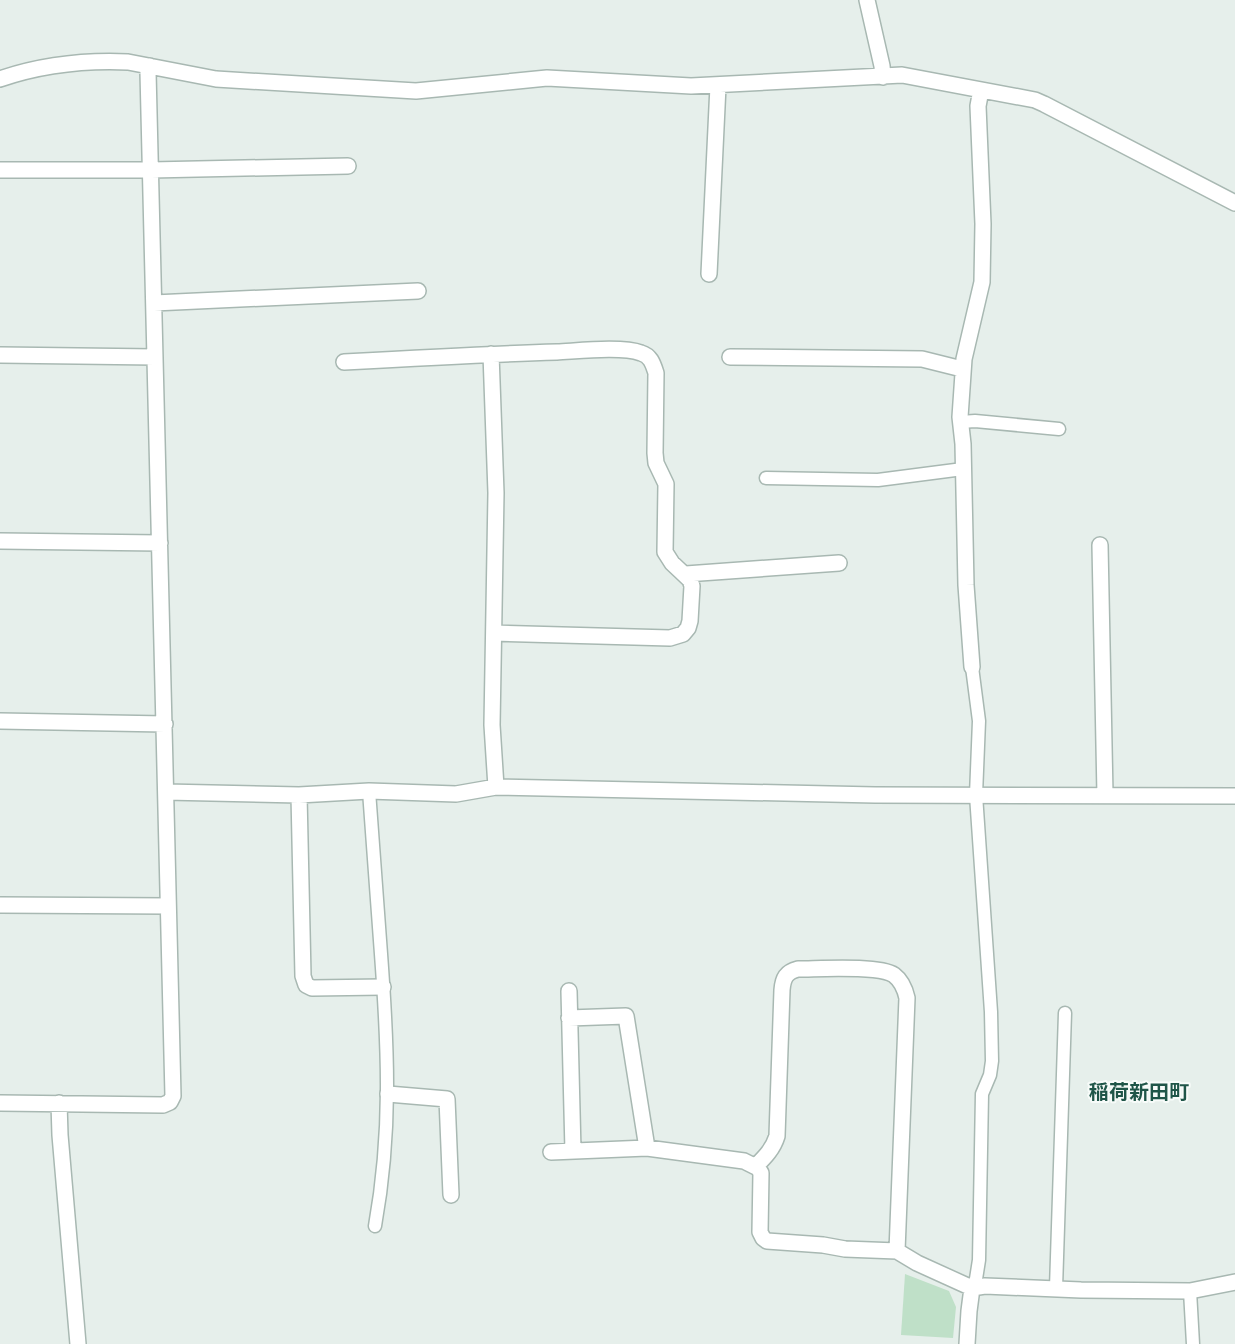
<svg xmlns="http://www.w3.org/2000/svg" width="1235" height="1344" viewBox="0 0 1235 1344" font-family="Karla,'Noto Sans JP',sans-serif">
  <rect width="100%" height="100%" fill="#e6efeb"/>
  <!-- green -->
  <path fill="#bfe0c8" d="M905,1274l44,17 7,16 -3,31 -52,-3z"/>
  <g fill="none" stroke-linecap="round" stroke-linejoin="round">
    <defs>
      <path id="service" d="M961,422l14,-1 84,8
        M766,478l112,2 85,-11
        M972,667l7,54 -3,74 15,217 1,49 -2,14 -8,19 -3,166 -3,19 -4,9
        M369,791c4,54 8,108 12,163 7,94 11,178 -6,272
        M1056,1288l9,-275
        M1190,1291l3,53"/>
      <path id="minor" d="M867,0l15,66 1,11
        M0,79c41,-14 84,-19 128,-17l88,17 200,12 131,-13 144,8 211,-11 133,25 9,4 191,99
        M0,170h151l197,-4
        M709,274l9,-188
        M154,303l264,-12
        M491,354l5,139 -4,232 4,62
        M0,355l155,2
        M730,357l192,2 40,10
        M344,362c71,-4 142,-8 213,-10 21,-1 65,-6 84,1 10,3 12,11 15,20l-1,80 1,10 10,21 -1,68 7,11 18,17 2,6 -2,35 -2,7 -5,6 -13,4 -176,-5
        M0,541l160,2
        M1100,545l5,250
        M686,574l153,-11
        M972,667l-6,-82 -3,-141 -3,-27 4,-58 18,-77 1,-58 -5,-118 3,-16
        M0,721l165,3
        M166,792l133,3 70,-4 87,3 40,-7 379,8 360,1
        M299,795l4,181 3,9 6,3 71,-1
        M0,905l168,1
        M569,991l4,160
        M569,1018l57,-2 21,132
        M388,1094l59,5 4,96
        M0,1103l163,2 7,-3 3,-6 -25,-1024 2,-6
        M59,1103l1,32 18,209
        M551,1152l96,-4 97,13 14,7 3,5 -1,59 3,6 4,3 56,4 22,4 52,2 20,12 55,25
        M756,1166c9,-9 17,-17 21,-30l5,-146c1,-12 4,-18 16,-21 21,0 81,-4 96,6 8,6 11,14 13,23l-10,253
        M967,1344l2,-33 3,-23 13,-2 96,4 109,1 45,-9"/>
    </defs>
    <!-- service casing -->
    <use href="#service" stroke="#a8b8b2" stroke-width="15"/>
    <!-- minor casing -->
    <use href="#minor" stroke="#a8b8b2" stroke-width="18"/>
    <!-- service -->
    <use href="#service" stroke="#fff" stroke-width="12"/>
    <!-- minor -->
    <use href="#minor" stroke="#fff" stroke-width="15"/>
  </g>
  <g text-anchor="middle" stroke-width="4" stroke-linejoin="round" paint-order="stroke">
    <!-- quarter labels -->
    <g font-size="20" font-weight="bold" fill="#1f5548" stroke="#f7fbf9">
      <text x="1139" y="1099">稲荷新田町</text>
    </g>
  </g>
</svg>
